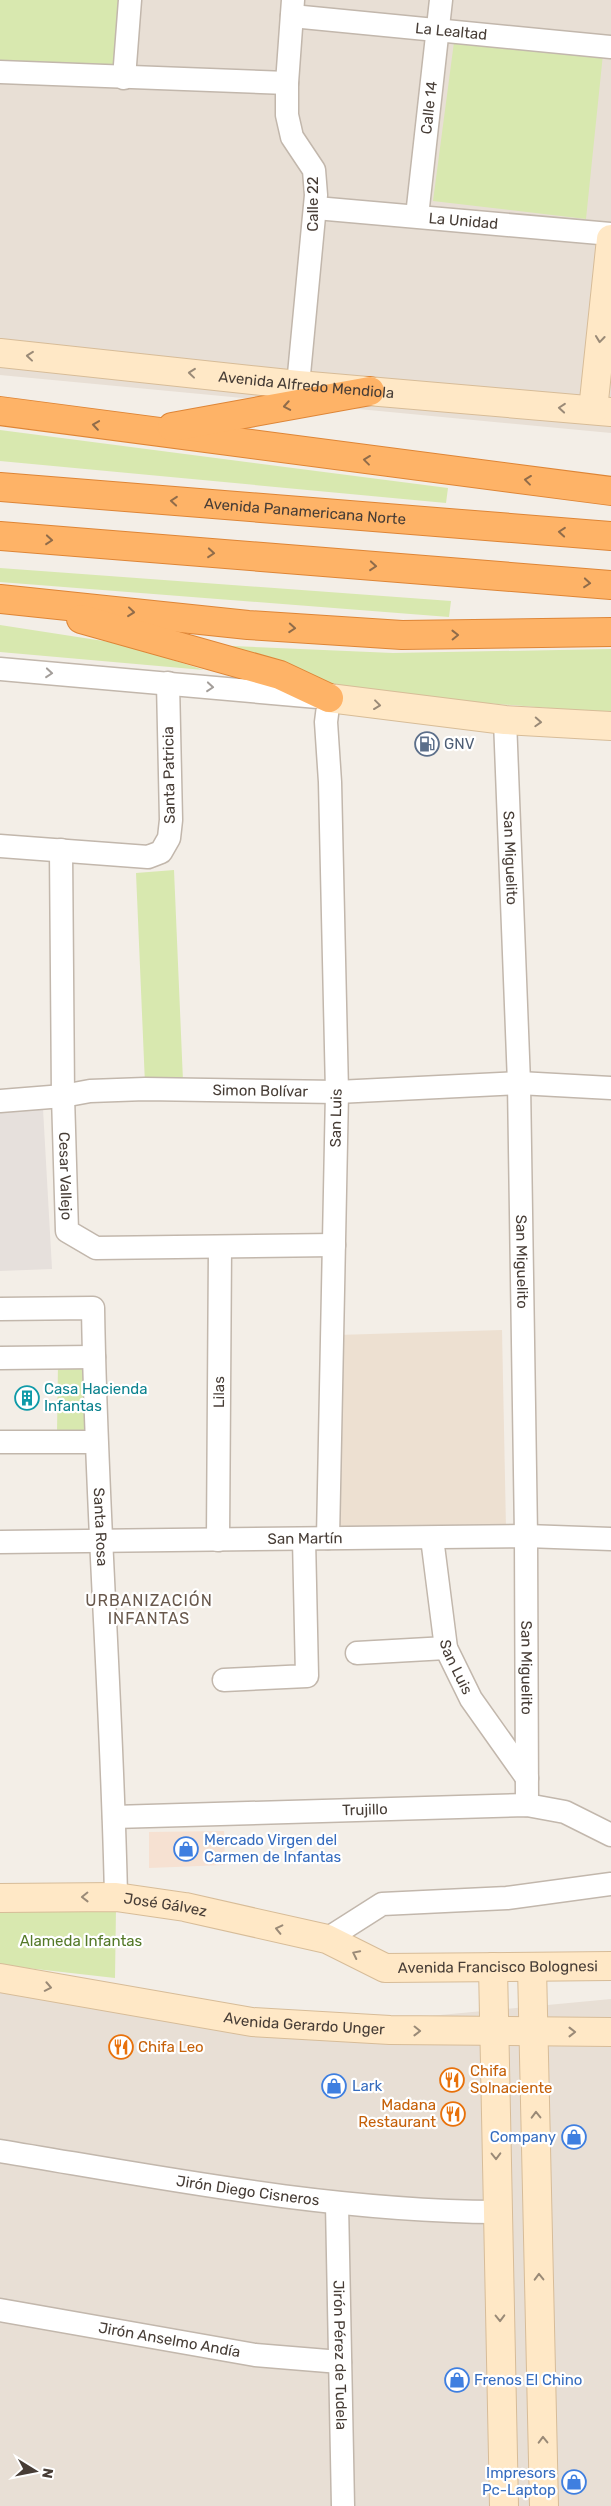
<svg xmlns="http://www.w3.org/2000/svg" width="611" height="2506" font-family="Rubik,sans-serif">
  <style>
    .residential { fill: #e8dfd5 }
    .commercial { fill: #f6e1d2 }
    .industrial { fill: #e6e0dc }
    .education { fill: #ede0d1 }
    .green { fill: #d8e8af }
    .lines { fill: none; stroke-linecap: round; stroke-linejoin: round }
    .street-casing { stroke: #c2b7ac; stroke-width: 25 }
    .secondary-casing { stroke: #d7bc98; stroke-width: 30 }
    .highway-casing { stroke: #de8536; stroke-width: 30 }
    .street { stroke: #fff; stroke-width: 22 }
    .secondary { stroke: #ffe8c6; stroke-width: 28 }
    .highway { stroke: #feb367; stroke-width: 28 }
    .oneway { stroke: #9a8a77 }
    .oneway2 { stroke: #906c4a }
    .oneway3 { stroke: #a39e9a }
    .labels { text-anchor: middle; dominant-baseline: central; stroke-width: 4.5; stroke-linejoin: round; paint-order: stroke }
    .street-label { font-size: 15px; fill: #473d36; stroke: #fff }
    .service-label { font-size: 15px; fill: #4e5e75; stroke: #fff; text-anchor: start }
    .culture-label { font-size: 15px; fill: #0d838f; stroke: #fff; text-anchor: start }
    .shop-label { font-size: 15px; fill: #366cbe; stroke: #fff; text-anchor: start }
    .park-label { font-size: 15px; fill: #547928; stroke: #fff }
    .food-label { font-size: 15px; fill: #c56008; stroke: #fff; text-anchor: start }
    .neighbourhood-label { font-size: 16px; letter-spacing: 1px; fill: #69594d; stroke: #fff }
  </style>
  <rect width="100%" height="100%" fill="#f3eee7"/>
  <path class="residential" d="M0,0H611V433L0,375Z
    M0,1981L252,2022L408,2018L611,1999V2506H0Z"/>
  <path class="commercial" d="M224,1831L225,1865L149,1868V1832Z"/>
  <path class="industrial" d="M43,1109L52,1269L0,1271V1111Z"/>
  <path class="education" d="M502,1330L506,1529L335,1528L337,1335Z"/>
  <path class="green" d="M0,0H125L119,71L0,66Z
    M454,42L603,54L586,219L433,201Z
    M0,430L448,488L446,503L0,461Z
    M0,568L451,601L449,617L0,582Z
    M0,625L123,644L204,670L0,652Z
    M187,644L393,653L611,649V713L374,694L331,685Z
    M174,870L183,1081L145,1084L136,873Z
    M58,1363H86V1431L57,1433Z
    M0,1907L116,1908L115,1978L0,1965Z"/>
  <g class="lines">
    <g class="street-casing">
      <g id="street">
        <path d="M293,0L287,83V115L292,137L314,170L316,195L298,385"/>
        <path id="s1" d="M292,16L611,47"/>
        <path d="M0,72L287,83"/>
        <path d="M124,78L130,0"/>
        <path id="s2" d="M316,208L611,234"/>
        <path id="s3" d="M417,216L441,0"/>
        <path d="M0,669L329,698L326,722L330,782L337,1092L328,1538"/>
        <path id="s4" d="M505,720L519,1083L526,1536L527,1805"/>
        <path d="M0,846L148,857L161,852L169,838L171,820L168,683"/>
        <path id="s5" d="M61,850L63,1096L67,1231L96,1248L334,1245"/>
        <path id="s6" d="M0,1101L63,1096L90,1091L145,1089L337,1092L519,1083L611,1088"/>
        <path id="s7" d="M0,1309L93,1308C96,1505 112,1700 116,1897"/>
        <path d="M0,1358L94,1357"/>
        <path d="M0,1442H95"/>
        <path id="s8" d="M432,1538L446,1648L471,1699L527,1778"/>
        <path id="s9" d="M218,1540L220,1247"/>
        <path id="s10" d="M0,1542L526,1536L611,1539"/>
        <path d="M357,1653L446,1648"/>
        <path d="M224,1680L307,1676L304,1539"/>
        <path id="s11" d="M114,1817L527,1805L565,1812L611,1835"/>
        <path d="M327,1939L382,1904L507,1898L611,1884"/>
        <path id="s12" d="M0,2151C164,2178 330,2211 497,2212"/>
        <path id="s13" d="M337,2204L343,2506"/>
        <path id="s14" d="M0,2310L255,2355L340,2362"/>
      </g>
    </g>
    <g class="secondary-casing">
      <g id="secondary">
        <path id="s15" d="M0,353L298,385L611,412"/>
        <path d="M593,410L611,239"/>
        <path d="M329,698L505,720L611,726"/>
        <path id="s16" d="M0,1898L116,1897L185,1907L327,1939L385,1968L611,1966"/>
        <path d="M493,1967L504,2506"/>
        <path d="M532,1967L544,2506"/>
        <path id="s17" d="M0,1978L252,2022L390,2030L611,2032"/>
      </g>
    </g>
    <g class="highway-casing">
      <g id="highway">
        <path d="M0,411L611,491"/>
        <path d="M172,427L370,391"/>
        <path id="s18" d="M0,487L611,536"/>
        <path d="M0,536L611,585"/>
        <path d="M0,599L248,625L402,635L611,632"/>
        <path d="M81,619L280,675L329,698"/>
      </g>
    </g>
    <use href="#street" class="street"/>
    <use href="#secondary" class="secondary"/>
    <use href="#highway" class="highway"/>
  </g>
  <defs><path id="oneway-chevron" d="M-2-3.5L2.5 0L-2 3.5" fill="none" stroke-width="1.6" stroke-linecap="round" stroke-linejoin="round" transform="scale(1.25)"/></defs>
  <g class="oneway">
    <use href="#oneway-chevron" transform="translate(600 339) rotate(96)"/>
    <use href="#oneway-chevron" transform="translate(30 356) rotate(-174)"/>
    <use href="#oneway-chevron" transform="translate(192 373) rotate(-174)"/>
    <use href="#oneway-chevron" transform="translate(562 408) rotate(-175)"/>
    <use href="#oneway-chevron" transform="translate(377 705) rotate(7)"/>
    <use href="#oneway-chevron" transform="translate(538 722) rotate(3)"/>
    <use href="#oneway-chevron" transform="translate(85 1897) rotate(179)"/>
    <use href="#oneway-chevron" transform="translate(279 1929) rotate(-167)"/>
    <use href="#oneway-chevron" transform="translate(356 1954) rotate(-154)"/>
    <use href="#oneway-chevron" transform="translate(48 1987) rotate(11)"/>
    <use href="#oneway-chevron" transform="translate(417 2031) rotate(1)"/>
    <use href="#oneway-chevron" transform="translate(572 2032)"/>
    <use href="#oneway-chevron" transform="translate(536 2115) rotate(-91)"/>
    <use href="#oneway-chevron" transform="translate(496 2156) rotate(89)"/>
    <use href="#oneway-chevron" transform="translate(539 2277) rotate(-91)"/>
    <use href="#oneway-chevron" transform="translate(500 2318) rotate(89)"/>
    <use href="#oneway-chevron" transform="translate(543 2440) rotate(-91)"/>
  </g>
  <g class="oneway2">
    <use href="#oneway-chevron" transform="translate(287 406) rotate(170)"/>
    <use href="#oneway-chevron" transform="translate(96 425) rotate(-172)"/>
    <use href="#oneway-chevron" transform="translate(367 460) rotate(-173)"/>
    <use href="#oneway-chevron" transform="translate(528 480) rotate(-173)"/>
    <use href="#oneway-chevron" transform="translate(174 501) rotate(-175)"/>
    <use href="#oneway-chevron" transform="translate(562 532) rotate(-175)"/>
    <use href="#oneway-chevron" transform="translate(49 540) rotate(5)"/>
    <use href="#oneway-chevron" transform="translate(211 553) rotate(5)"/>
    <use href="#oneway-chevron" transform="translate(373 566) rotate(5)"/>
    <use href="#oneway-chevron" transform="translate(587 583) rotate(5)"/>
    <use href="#oneway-chevron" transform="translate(131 612) rotate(6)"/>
    <use href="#oneway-chevron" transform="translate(292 628) rotate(4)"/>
    <use href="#oneway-chevron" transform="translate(455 635) rotate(-1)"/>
  </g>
  <g class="oneway3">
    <use href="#oneway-chevron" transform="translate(49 673) rotate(5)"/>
    <use href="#oneway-chevron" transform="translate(210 687) rotate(5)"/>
  </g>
  <defs>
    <g id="fuel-ring" transform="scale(1.25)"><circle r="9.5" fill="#fff" stroke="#5c6f8a" stroke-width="1.5"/><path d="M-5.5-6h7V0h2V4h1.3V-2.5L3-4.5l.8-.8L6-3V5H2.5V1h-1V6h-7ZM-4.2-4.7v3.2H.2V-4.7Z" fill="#5c6f8a"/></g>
    <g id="building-ring" transform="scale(1.25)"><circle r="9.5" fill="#fff" stroke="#0f9aa8" stroke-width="1.5"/><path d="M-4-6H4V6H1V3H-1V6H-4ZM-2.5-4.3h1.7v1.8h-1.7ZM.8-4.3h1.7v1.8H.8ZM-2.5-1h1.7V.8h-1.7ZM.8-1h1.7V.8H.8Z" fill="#0f9aa8"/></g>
    <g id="shop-ring" transform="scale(1.25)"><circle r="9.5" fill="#fff" stroke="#3f7fe0" stroke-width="1.5"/><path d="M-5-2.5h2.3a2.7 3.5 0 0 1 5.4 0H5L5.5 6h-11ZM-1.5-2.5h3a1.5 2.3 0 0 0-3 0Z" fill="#3f7fe0"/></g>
    <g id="restaurant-ring" transform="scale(1.25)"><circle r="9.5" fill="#fff" stroke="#e8710a" stroke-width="1.5"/><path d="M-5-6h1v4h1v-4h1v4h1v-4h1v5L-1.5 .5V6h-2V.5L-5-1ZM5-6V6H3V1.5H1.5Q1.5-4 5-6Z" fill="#e8710a"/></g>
  </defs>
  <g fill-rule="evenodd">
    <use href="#fuel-ring" x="427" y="744"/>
    <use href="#building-ring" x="27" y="1398"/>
    <use href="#shop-ring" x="186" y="1849"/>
    <use href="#restaurant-ring" x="121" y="2047"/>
    <use href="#restaurant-ring" x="452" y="2080"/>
    <use href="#shop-ring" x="334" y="2086"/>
    <use href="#restaurant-ring" x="453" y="2114"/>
    <use href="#shop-ring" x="574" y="2137"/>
    <use href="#shop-ring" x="457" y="2380"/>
    <use href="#shop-ring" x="574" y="2482"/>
  </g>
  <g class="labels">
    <g class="street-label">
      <text stroke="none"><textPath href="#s1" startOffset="160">La Lealtad</textPath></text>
      <text stroke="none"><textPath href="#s3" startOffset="109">Calle 14</textPath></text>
      <text transform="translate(313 204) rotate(-90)">Calle 22</text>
      <text stroke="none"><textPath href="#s2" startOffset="148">La Unidad</textPath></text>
      <text stroke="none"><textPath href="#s15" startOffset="308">Avenida Alfredo Mendiola</textPath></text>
      <text stroke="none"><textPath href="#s18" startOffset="306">Avenida Panamericana Norte</textPath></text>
      <text transform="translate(169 775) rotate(-91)">Santa Patricia</text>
      <text stroke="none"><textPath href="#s4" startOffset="138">San Miguelito</textPath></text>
      <text stroke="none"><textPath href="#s6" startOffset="261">Simon Bolívar</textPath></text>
      <text transform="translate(336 1118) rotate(-89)">San Luis</text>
      <text stroke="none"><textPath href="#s5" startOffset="326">Cesar Vallejo</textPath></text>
      <text stroke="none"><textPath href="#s4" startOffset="542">San Miguelito</textPath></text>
      <text stroke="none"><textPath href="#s9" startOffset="148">Lilas</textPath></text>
      <text stroke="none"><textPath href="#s7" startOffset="312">Santa Rosa</textPath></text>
      <text stroke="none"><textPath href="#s10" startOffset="305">San Martín</textPath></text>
      <text stroke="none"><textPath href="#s8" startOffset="132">San Luis</textPath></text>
      <text stroke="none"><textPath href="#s4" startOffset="948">San Miguelito</textPath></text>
      <text stroke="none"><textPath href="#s11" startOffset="251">Trujillo</textPath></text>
      <text stroke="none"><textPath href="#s16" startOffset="166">José Gálvez</textPath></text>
      <text stroke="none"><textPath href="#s16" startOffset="509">Avenida Francisco Bolognesi</textPath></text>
      <text stroke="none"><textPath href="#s17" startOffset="308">Avenida Gerardo Unger</textPath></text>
      <text stroke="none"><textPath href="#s12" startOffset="251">Jirón Diego Cisneros</textPath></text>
      <text stroke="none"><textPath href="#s14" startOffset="172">Jirón Anselmo Andía</textPath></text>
      <text stroke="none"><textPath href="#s13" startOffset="151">Jirón Pérez de Tudela</textPath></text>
    </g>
    <g class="service-label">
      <text x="444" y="744">GNV</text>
    </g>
    <g class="culture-label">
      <text x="44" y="1389">Casa Hacienda<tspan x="44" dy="17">Infantas</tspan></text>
    </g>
    <g class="shop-label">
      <text x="204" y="1840">Mercado Virgen del<tspan x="204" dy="17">Carmen de Infantas</tspan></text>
      <text x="352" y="2086">Lark</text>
      <text x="556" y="2137" text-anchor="end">Company</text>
      <text x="474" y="2380">Frenos El Chino</text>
      <text x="556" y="2473" text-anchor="end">Impresors<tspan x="556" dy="17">Pc-Laptop</tspan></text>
    </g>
    <g class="park-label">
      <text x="81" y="1941">Alameda Infantas</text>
    </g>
    <g class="food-label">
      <text x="138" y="2047">Chifa Leo</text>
      <text x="470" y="2071">Chifa<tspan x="470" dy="17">Solnaciente</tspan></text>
      <text x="436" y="2105" text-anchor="end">Madana<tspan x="436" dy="17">Restaurant</tspan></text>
    </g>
    <g class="neighbourhood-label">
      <text x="149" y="1600">URBANIZACIÓN<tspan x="149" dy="18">INFANTAS</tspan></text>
    </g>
  </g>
  <g transform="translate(35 2471) rotate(100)" stroke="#ffffff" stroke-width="4" paint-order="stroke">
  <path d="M0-4L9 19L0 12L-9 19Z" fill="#473d36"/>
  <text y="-8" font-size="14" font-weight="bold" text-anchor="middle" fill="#473d36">N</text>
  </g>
</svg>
